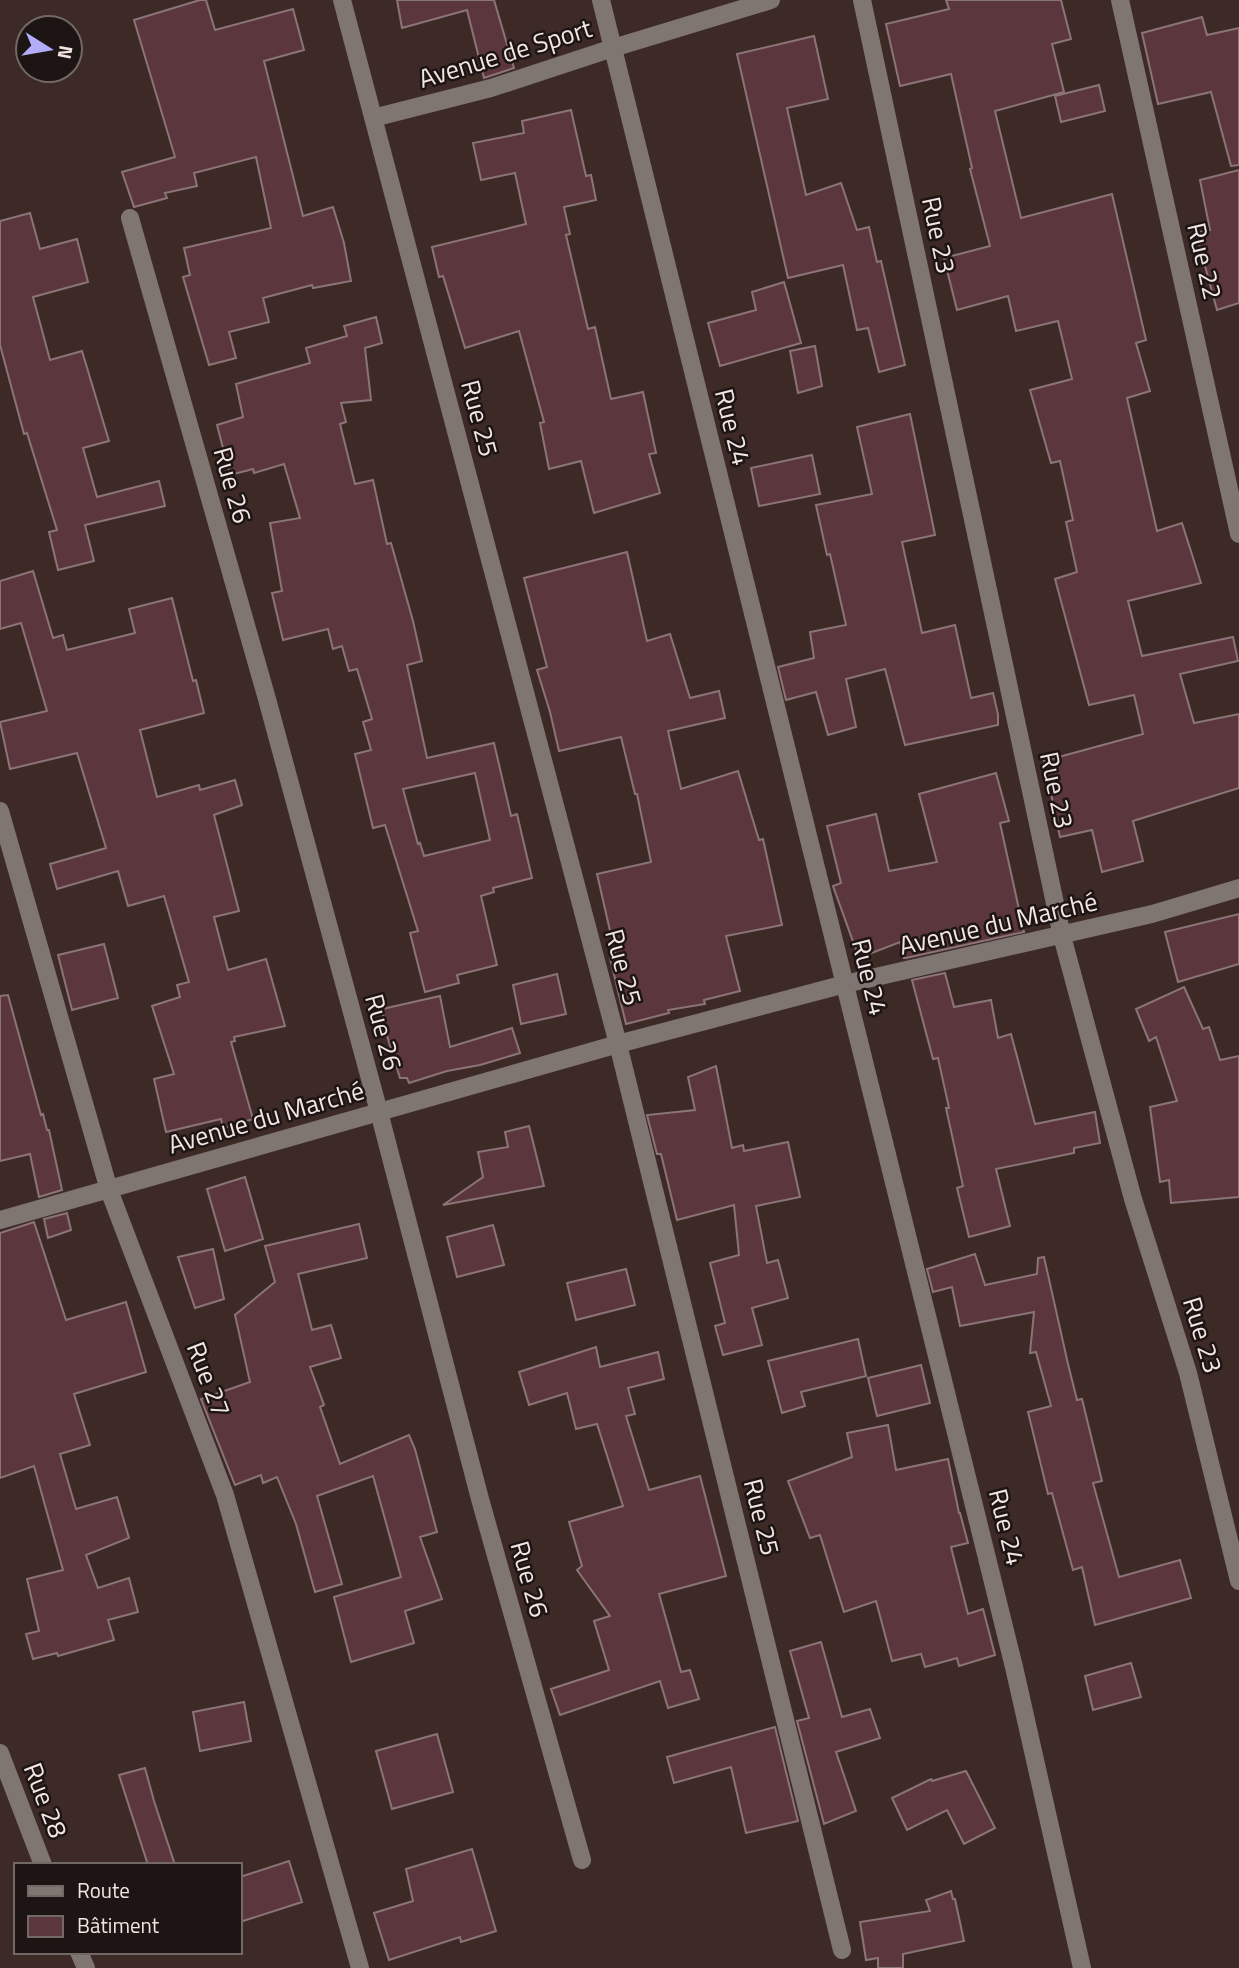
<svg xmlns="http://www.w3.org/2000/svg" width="1239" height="1968" font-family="'Titillium Web',sans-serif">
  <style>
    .building { fill: #5b373d; stroke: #8b7477; stroke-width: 2; fill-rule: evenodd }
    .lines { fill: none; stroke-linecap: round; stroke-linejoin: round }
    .minor { stroke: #7f7671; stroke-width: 18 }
    .labels { text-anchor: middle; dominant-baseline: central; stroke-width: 5; stroke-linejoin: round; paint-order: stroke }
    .street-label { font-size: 26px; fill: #f2e5e3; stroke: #1d1513 }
  </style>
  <rect width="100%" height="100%" fill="#3d2a27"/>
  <path class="building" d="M200,0H206L215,30L293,9L304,50L264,61L303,216L333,207L344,243L351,281L313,288L312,285L263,298L269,322L229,332L236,358L209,365L183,277L190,275L184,248L271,228L256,157L194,173L197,186L165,193L167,198L134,207L122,172L175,157L134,20Z
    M397,0H494L514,68L484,78L467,10L402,28Z
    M946,0H1061L1071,39L1052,44L1064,92L995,111L1021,218L1112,194L1146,340L1136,343L1150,391L1127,398L1157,531L1182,523L1201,583L1128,601L1142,656L1233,637L1238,661L1180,674L1194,723L1239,714V788L1133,821L1143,861L1102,872L1092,830L1060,837L1044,761L1143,734L1134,695L1089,705L1055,579L1077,572L1066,522L1073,520L1060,461L1051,463L1030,390L1072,379L1058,321L1016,331L1008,296L957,310L944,258L990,246L970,169L972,168L951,74L900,86L886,24L949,9Z
    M1202,17L1207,35L1239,28V165L1231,166L1211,92L1158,104L1142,33Z
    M814,36L828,99L787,108L806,195L841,183L857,230L869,227L877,262L881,261L905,365L879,372L868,328L857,330L843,265L788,278L737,54Z
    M1099,85L1105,111L1061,122L1055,96Z
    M571,110L586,176L591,175L596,200L564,207L570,234L566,235L588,329L595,327L611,399L643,392L656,453L649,454L660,493L594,513L581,461L549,469L540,423L544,422L519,331L465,348L443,276L439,277L432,247L526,224L515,173L481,180L473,143L524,133L522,121Z
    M1239,170V303L1217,310L1196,233L1210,230L1200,180Z
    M30,213L40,249L77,239L88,282L33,297L50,360L82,351L109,441L83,448L97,497L159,481L165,506L85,525L94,561L58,570L49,532L57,530L27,433L24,434L0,345V221Z
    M784,282L801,343L720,366L708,323L756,310L752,292Z
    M376,317L382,343L365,348L371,400L341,403L346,422L340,424L355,484L373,480L387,544L391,543L413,621L422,661L407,665L427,758L494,743L511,816L517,814L532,878L493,888L494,892L481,896L497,965L457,975L459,983L425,992L410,933L418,931L385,825L373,828L355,754L371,750L363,722L372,719L357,669L349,671L342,646L333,649L328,629L283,640L272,593L282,591L270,523L300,518L284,464L254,473L253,469L230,475L217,425L243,417L236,384L310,363L306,348L347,336L344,326ZM475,773L490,840L424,856L420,843L418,844L403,789Z
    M815,346L822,386L798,393L790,351Z
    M910,414L935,535L902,542L922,633L955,625L971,698L993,693L998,714V725L905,745L885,669L846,679L856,727L828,735L816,692L786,700L778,667L814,658L810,632L846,625L830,554L827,555L816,505L872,494L857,427Z
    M812,455L820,494L759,506L751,468Z
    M627,552L647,641L670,634L690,698L719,691L725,718L668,731L681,789L738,771L759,840L763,839L782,925L726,936L740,991L704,1000L705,1004L668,1010L669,1013L626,1024L610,958L616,957L597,874L651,862L637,794H635L621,737L559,751L550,712L537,670L547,667L524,578Z
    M33,571L53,638L63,635L67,650L135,633L129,609L172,598L193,681L196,680L204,713L140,730L157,797L199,785L200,790L235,780L242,805L214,815L239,911L214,917L228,970L266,959L285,1026L234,1037L235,1041L231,1042L253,1119L223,1128L221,1119L166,1132L154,1079L174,1074L152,1006L180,997L177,985L189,982L164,896L128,906L118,871L57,889L50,864L106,848L77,753L10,769L0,722L47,711L21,623L0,629V581Z
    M996,773L1009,821L1000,823L1024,932L906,958H904L900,942L859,958L833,886L841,883L827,826L876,814L889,871L937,862L919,794Z
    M1239,914V964L1178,982L1165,932Z
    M104,944L118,998L72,1010L58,955Z
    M945,973L954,1007L991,1000L998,1038L1011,1034L1035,1124L1095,1112L1100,1143L1074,1148V1153L996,1169L1010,1226L969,1237L957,1188L963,1186L946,1108H949L938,1058L933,1059L912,980Z
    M557,974L566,1014L521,1024L513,985Z
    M1184,987L1203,1029L1209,1027L1220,1060L1239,1056V1197L1171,1203L1169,1180L1160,1182L1150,1107L1177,1101L1156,1037L1149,1041L1136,1009Z
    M8,995L41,1115L43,1114L47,1130H49L62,1190L39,1197L30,1154L0,1161V996Z
    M440,996L450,1047L512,1028L520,1053L480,1065L447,1071L409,1083L407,1078H400L387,1036L382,1009Z
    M716,1066L732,1148L743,1145L744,1151L788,1142L800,1197L756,1206L767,1263L778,1260L788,1298L752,1308L762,1345L723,1355L715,1326L725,1323L710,1263L739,1255L734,1205L677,1220L661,1154H657L647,1115L695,1110L688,1077Z
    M529,1126L544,1186L443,1205L483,1177L478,1152L508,1147L505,1132Z
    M245,1177L263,1239L225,1251L207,1189Z
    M67,1213L71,1230L48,1238L44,1219Z
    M34,1222L66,1320L126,1302L146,1372L74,1394L90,1445L60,1454L76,1509L117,1497L129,1538L86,1555L98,1588L129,1578L138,1612L108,1620L114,1640L58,1656L57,1653L33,1659L26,1634L39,1631L27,1579L63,1570L34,1466L0,1478V1233Z
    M359,1224L367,1258L298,1274L312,1330L331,1325L341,1358L310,1367L324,1405L320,1407L340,1464L409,1435L415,1449L437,1532L420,1537L442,1599L405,1611L414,1643L351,1662L334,1597L401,1577L373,1476L317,1496L342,1584L315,1592L296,1524L277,1477L263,1483L261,1475L235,1485L201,1399L250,1382L235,1315L275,1282L265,1246Z
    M493,1225L504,1265L457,1277L447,1237Z
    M213,1249L224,1299L195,1308L178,1257Z
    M975,1254L985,1285L1037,1274L1038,1258L1044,1257L1068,1364L1077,1400L1082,1399L1102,1481L1093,1483L1119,1577L1180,1560L1191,1598L1095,1625L1082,1567L1073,1570L1052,1493L1048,1494L1028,1412L1051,1406L1036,1352L1030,1353L1034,1312L960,1326L952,1287L933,1292L927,1269Z
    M626,1269L635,1305L576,1320L567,1283Z
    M858,1339L866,1376L801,1392L805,1406L782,1413L768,1361Z
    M596,1347L600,1367L658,1352L664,1379L628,1388L635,1414L626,1416L649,1490L700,1476L726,1576L659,1594L681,1672L690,1670L699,1699L668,1708L660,1681L560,1715L551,1689L609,1670L594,1621L610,1616L577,1570L582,1566L569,1522L623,1506L597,1424L576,1429L567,1393L529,1405L519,1372Z
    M921,1365L930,1403L877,1416L868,1378Z
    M888,1425L896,1470L948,1459L959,1513H960L968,1543L951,1547L968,1614L983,1609L995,1655L959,1666L957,1658L925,1667L921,1654L892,1661L876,1601L844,1612L820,1535L810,1538L788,1481L852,1457L847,1433Z
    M821,1642L842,1717L870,1709L880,1738L836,1752L856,1811L824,1824L797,1721L809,1718L790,1651Z
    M1131,1663L1141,1697L1093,1710L1085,1676Z
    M244,1702L251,1741L200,1751L193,1712Z
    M775,1727L798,1821L746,1833L731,1767L674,1783L667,1757Z
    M437,1734L453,1792L392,1809L376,1751Z
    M145,1768L154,1801L175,1865H148L119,1775Z
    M966,1771L995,1828L964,1844L947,1810L907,1830L892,1798L931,1779L932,1781Z
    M472,1849L496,1931L461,1942L460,1937L389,1960L374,1913L413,1901L406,1869Z
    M289,1861L302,1902L240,1922V1877Z
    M951,1891L953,1899H955L964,1941L903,1954V1968H878V1958L866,1960L860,1922L930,1911L926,1900Z"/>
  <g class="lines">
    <path class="minor" d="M342,0L618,1044L842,1950
      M601,0L1014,1667L1082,1968
      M862,0L1062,936L1133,1199L1188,1373L1239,1581
      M1120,0L1239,534
      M373,118L491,88L613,48L771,0
      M130,218L267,699L379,1112L480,1499L582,1860
      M0,811L109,1190L225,1495L360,1968
      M0,1220L618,1044L845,984L1152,914L1239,888
      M0,1753L43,1865
      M79,1952L86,1968"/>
  </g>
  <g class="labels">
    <g class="street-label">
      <text transform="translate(505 53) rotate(-17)">Avenue de Sport</text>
      <text transform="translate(939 235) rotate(78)">Rue 23</text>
      <text transform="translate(1205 261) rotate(77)">Rue 22</text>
      <text transform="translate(480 418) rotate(75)">Rue 25</text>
      <text transform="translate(733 427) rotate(76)">Rue 24</text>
      <text transform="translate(233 485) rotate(74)">Rue 26</text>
      <text transform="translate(1057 790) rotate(78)">Rue 23</text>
      <text transform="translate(998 923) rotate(-13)">Avenue du Marché</text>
      <text transform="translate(624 967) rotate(75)">Rue 25</text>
      <text transform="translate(870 977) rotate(76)">Rue 24</text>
      <text transform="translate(384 1032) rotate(75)">Rue 26</text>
      <text transform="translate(266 1117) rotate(-16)">Avenue du Marché</text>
      <text transform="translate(1203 1335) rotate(73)">Rue 23</text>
      <text transform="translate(209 1379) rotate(69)">Rue 27</text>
      <text transform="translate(762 1517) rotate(76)">Rue 25</text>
      <text transform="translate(1007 1527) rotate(76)">Rue 24</text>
      <text transform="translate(530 1579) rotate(74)">Rue 26</text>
      <text transform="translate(46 1800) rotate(69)">Rue 28</text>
    </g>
  </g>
  <rect x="14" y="1863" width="228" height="91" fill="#1d1513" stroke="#726866" stroke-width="2"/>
  <rect x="28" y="1886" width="35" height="10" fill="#7f7671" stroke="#726866" stroke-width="2"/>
  <text x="77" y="1898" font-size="21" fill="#f2e5e3">Route</text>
  <rect x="28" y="1916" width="35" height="21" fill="#5b373d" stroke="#726866" stroke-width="2"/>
  <text x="77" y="1933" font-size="21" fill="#f2e5e3">Bâtiment</text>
  <g transform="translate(49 49) rotate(101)"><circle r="33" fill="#1d1513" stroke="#726866" stroke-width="2"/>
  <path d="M0-5L12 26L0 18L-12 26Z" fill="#b3adf9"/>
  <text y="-10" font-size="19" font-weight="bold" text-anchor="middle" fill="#f2e5e3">N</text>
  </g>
</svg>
